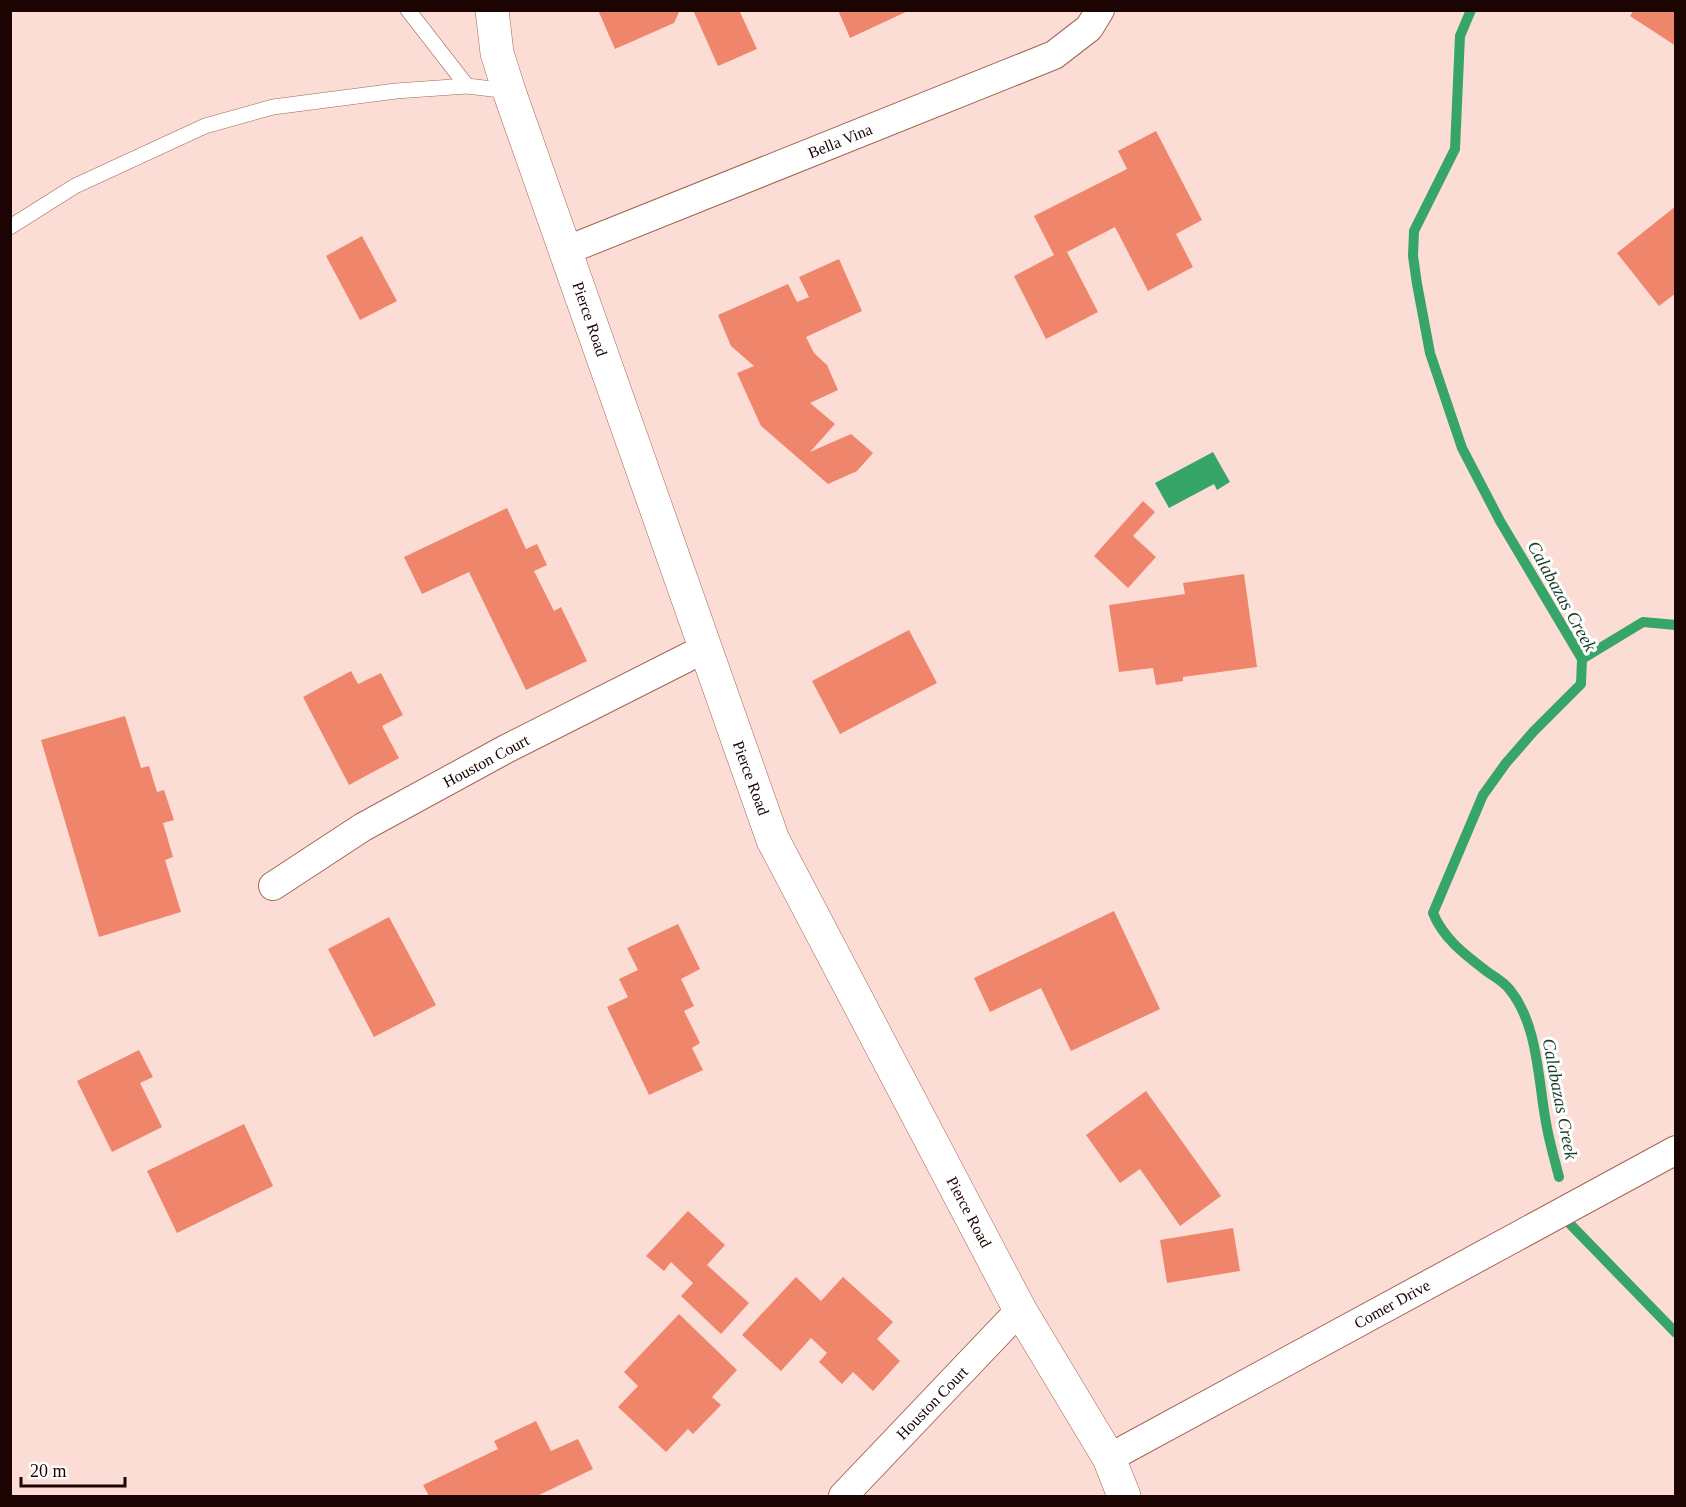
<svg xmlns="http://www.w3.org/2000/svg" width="1686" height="1507" font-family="Georgia,serif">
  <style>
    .water { fill: #37a567 }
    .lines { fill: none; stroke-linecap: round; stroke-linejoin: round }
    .stream { stroke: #37a567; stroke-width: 10 }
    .building { fill: #ef856b }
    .service-casing { stroke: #a46454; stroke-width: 16 }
    .minor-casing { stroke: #a46454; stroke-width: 30 }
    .tertiary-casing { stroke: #a46454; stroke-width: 34 }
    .service { stroke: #fff; stroke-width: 15 }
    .minor { stroke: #fff; stroke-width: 28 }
    .tertiary { stroke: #fff; stroke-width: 33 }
    .labels { text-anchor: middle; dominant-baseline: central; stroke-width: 6; stroke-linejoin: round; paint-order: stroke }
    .street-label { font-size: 16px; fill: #1b0402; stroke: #fff }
    .water-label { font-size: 18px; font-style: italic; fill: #133f25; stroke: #fff }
  </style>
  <rect width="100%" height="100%" fill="#fcddd6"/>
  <path class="water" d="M1213,452L1230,482L1217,490L1214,484L1169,508L1155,483Z"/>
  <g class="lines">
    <path class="stream" d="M1471,10L1460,36L1455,149L1414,231L1413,256L1417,284L1430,353L1462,448L1500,521L1582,659L1581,684L1533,732L1506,763L1483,795L1433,913C1444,940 1467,956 1489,973C1497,978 1505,983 1510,990C1539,1026 1538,1084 1547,1128C1550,1144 1555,1161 1559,1177
      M1582,659L1643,622L1676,625
      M1571,1225L1676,1333"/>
  </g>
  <path class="building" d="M598,10H680L674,23L615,49Z
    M693,10H739L757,49L718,66Z
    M838,10H910L850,38Z
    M1634,10H1676V46L1630,16Z
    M1156,131L1202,220L1176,234L1193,267L1148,291L1115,227L1067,252L1098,312L1046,339L1014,276L1054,255L1034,216L1127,169L1118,151Z
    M1676,206V293L1659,306L1617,253Z
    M362,236L397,301L360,320L326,256Z
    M839,259L862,311L806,337L814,353L827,365L838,390L810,403L835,424L810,452L851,434L873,453L857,471L828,484L761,426L737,373L754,366L731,346L718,315L788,284L797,302L809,297L799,277Z
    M1143,501L1155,512L1133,536L1156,557L1128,588L1094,556Z
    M507,508L526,549L537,544L547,565L534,571L554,611L561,607L587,661L526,690L469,572L422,594L404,557Z
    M1244,574L1257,667L1183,677V681L1156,685L1153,668L1119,672L1109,605L1185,594L1183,583Z
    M909,630L937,683L840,734L812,681Z
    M351,671L358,684L381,673L403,715L382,726L399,758L349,785L303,697Z
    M125,716L141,768L149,766L157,792L164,790L174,820L163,823L173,857L165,860L181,912L99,937L41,740Z
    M1114,911L1160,1009L1071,1051L1041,988L990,1012L974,978Z
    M389,917L436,1005L374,1037L328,949Z
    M678,924L700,969L681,979L694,1006L684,1011L700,1043L692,1048L703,1070L649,1095L607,1007L628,997L619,979L638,970L627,948Z
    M139,1050L153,1077L140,1083L162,1127L112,1152L77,1081Z
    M1146,1091L1221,1196L1180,1226L1140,1169L1120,1183L1086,1135Z
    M244,1124L273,1186L177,1233L147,1171Z
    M688,1211L725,1245L707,1265L749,1303L721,1334L681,1296L693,1283L671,1262L664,1271L646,1256Z
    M1233,1228L1240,1271L1167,1283L1160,1240Z
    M796,1277L821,1301L843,1277L893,1322L877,1339L900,1361L873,1391L853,1372L842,1384L819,1362L827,1353L811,1338L781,1371L742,1335Z
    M679,1314L737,1370L712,1397L721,1405L693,1434L688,1429L666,1452L618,1407L638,1386L624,1372Z
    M536,1421L551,1451L578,1439L593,1469L537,1496H429L423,1485L498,1449L494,1441Z"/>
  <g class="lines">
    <g class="service-casing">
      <path id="service" d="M408,10L467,86L509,91
        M10,227L75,186L205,126L273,107L396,91L467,86"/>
    </g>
    <g class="minor-casing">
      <path id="minor" d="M565,251L1054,55L1089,28L1100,10
        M273,886L363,827L506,749L706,648
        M1109,1458L1676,1150
        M843,1496L1020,1310"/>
    </g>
    <g class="tertiary-casing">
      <path id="tertiary" d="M492,10L497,53L509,91L773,840L1020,1310L1109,1458L1124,1496"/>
    </g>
    <use href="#service" class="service"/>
    <use href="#minor" class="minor"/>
    <use href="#tertiary" class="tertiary"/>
  </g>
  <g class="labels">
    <g class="street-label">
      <text transform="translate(840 141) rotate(-22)">Bella Vina</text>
      <text transform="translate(590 319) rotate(71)">Pierce Road</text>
      <text transform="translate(486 761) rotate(-28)">Houston Court</text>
      <text transform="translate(751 778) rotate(70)">Pierce Road</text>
      <text transform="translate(969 1212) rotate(62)">Pierce Road</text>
      <text transform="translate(1392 1304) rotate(-29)">Comer Drive</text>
      <text transform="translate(932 1403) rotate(-46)">Houston Court</text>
    </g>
    <g class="water-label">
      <text transform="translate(1562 596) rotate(61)">Calabazas Creek</text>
      <text transform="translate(1560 1099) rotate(79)">Calabazas Creek</text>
    </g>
  </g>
  <rect width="1686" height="1507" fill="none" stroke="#1b0402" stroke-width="24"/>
  <path d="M21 1477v9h104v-9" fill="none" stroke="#1b0402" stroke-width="3"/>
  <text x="30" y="1477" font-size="18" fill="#1b0402" stroke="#ffffff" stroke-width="4.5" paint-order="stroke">20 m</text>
</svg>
